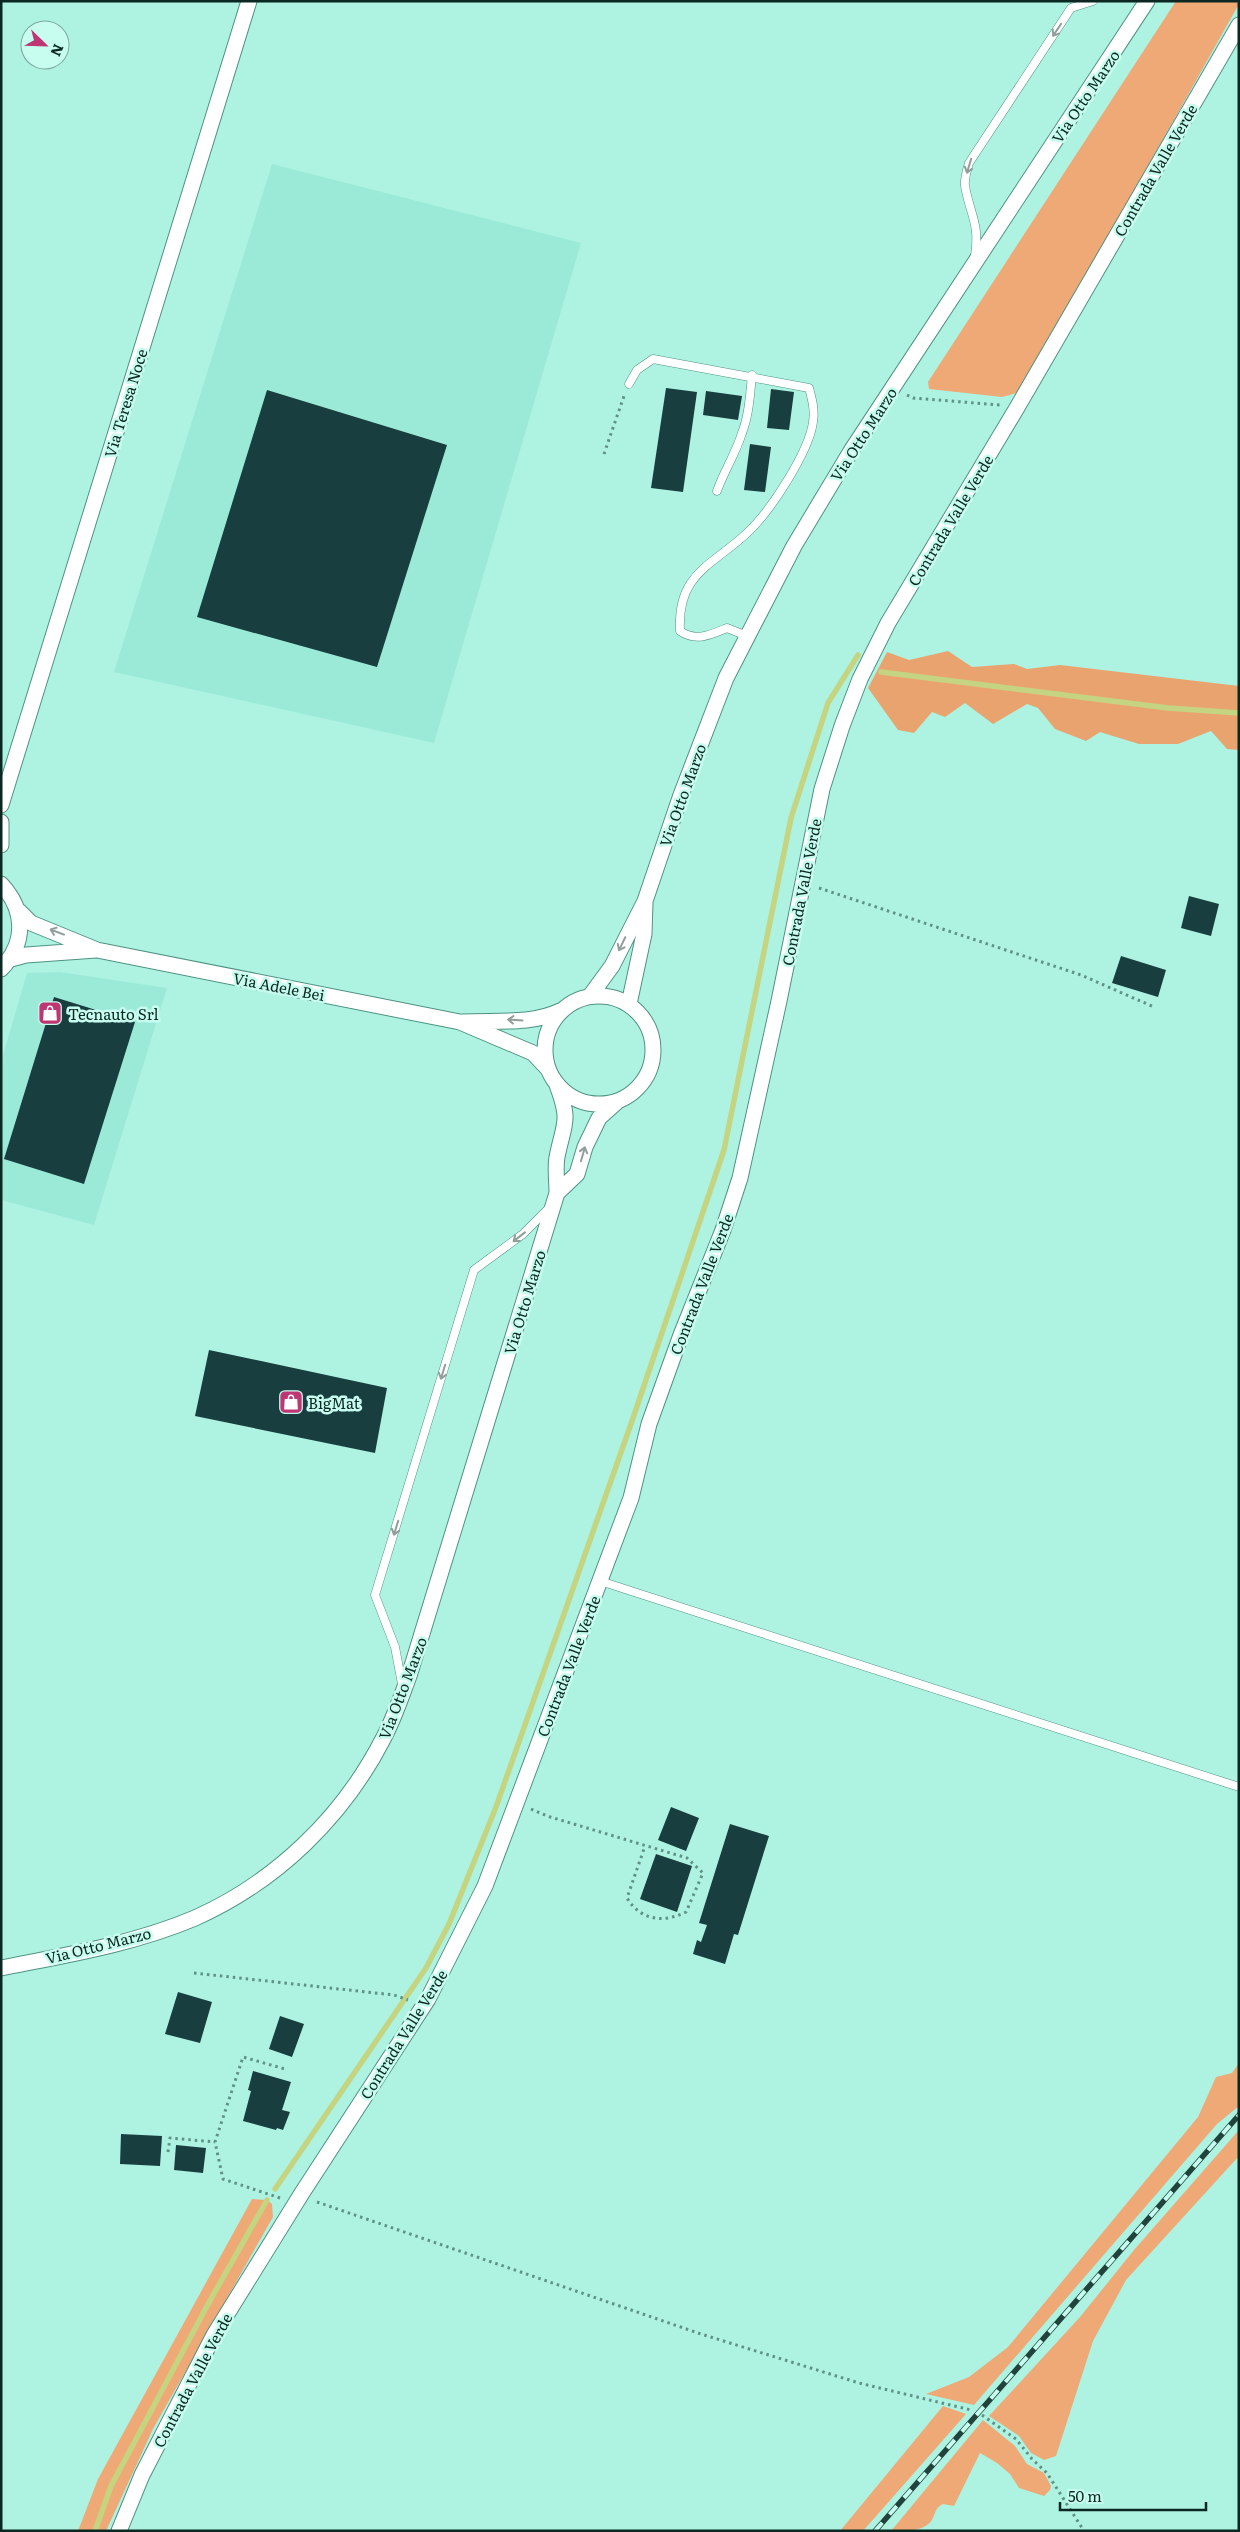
<svg xmlns="http://www.w3.org/2000/svg" width="1240" height="2532" font-family="Literata,serif">
  <style>
    .built { fill: #9bead7 }
    .green { fill: #eea976 }
    .forest { fill: #e9a36f }
    .lines { fill: none; stroke-linecap: round; stroke-linejoin: round }
    .stream { stroke: #c5d481; stroke-width: 5.5 }
    .building { fill: #183e3f }
    .lane-casing { stroke: #4f9283; stroke-width: 9 }
    .street-casing { stroke: #4f9283; stroke-width: 17 }
    .path { stroke: #5f9185; stroke-width: 3; stroke-dasharray: 2.5 4; stroke-linecap: butt }
    .lane { stroke: #fff; stroke-width: 8 }
    .street { stroke: #fff; stroke-width: 15 }
    .rail-casing { stroke: #21433c; stroke-width: 5.5 }
    .rail { stroke: #c7fdef; stroke-width: 4; stroke-dasharray: 11; stroke-linecap: butt }
    .oneway { stroke: #919e9b }
    .labels { text-anchor: middle; dominant-baseline: central; stroke-width: 5; stroke-linejoin: round; paint-order: stroke }
    .street-label { font-size: 15px; fill: #0a2721; stroke: #c7fdef }
    .poi-label { font-size: 15px; fill: #0a2721; stroke: #c7fdef; text-anchor: start }
  </style>
  <rect width="100%" height="100%" fill="#aef3e2"/>
  <path class="built" d="M272,164L581,243L434,743L114,672Z
    M60,972L167,988L94,1225L1,1200V1062L27,973Z"/>
  <path class="green" d="M1176,1H1239V4L1021,392L1002,397L929,389L928,382Z
    M1239,2063V2106L1217,2124L974,2405L926,2394L969,2377L1008,2347L1198,2117L1216,2077L1232,2073Z
    M1239,2130V2156L1126,2280L1093,2341L1056,2456L1044,2460L1031,2453L1019,2436L989,2416L1080,2317L1134,2250Z
    M252,2199L267,2200L272,2204L273,2217L153,2429L106,2531H78L98,2479Z
    M943,2406L966,2414L863,2531H840Z
    M983,2420L1015,2446L1027,2464L1044,2473L1051,2486L1050,2490L1044,2496L1019,2488L1010,2474L997,2463L980,2453L954,2506L943,2504C935,2508 936,2512 932,2520C924,2532 905,2531 891,2531Z"/>
  <path class="forest" d="M948,651L972,667L1014,664L1027,669L1060,665L1239,686V750L1227,749L1211,731L1178,744H1139L1100,732L1086,741L1055,729L1038,708L1027,704L993,724L965,703L945,717L932,712L914,733L898,730L868,688L887,652L909,660Z"/>
  <g class="lines">
    <path class="stream" d="M881,672L1168,708L1239,713
      M275,2189L426,1968L449,1924L496,1807L632,1421L724,1150L791,818L828,703L858,655
      M95,2531L111,2486L207,2306L267,2200"/>
  </g>
  <path class="building" d="M666,388L697,392L683,492L651,488Z
    M771,389L794,392L789,430L767,428Z
    M267,390L447,445L377,667L197,617Z
    M706,391L742,396L738,420L703,415Z
    M750,444L771,447L765,492L744,490Z
    M1189,896L1219,904L1211,936L1181,928Z
    M1121,956L1166,970L1158,997L1112,983Z
    M54,997L135,1022L84,1184L4,1159Z
    M209,1350L387,1388L375,1453L195,1416Z
    M671,1807L699,1818L686,1851L658,1840Z
    M730,1824L769,1836L738,1935L734,1934L725,1964L693,1954L697,1940L701,1942L707,1925L699,1923Z
    M656,1854L692,1866L677,1912L640,1899Z
    M178,1992L212,2002L200,2043L165,2034Z
    M280,2016L304,2024L292,2057L269,2049Z
    M253,2071L291,2082L282,2110L290,2112L283,2130L277,2128L276,2130L243,2121L251,2091L248,2090Z
    M121,2134L162,2136L160,2166L120,2164Z
    M176,2145L206,2148L203,2173L174,2170Z"/>
  <g class="lines">
    <g class="lane-casing">
      <path id="lane" d="M975,256C980,223 970,215 965,186C964,179 967,170 969,163L1071,8L1093,1
        M629,384L637,370L653,359L809,388C812,399 815,410 813,422C809,452 770,512 747,533C712,566 677,573 680,631C696,642 710,635 727,628L747,636
        M717,491C724,471 736,453 742,433C749,415 750,395 752,375
        M600,1581L1239,1787
        M402,1684L395,1647L375,1595L474,1270L523,1234L549,1208"/>
    </g>
    <g class="street-casing">
      <path id="street" d="M1,805L249,1
        M1,822V845
        M1,884C26,911 26,943 1,969
        M19,911L31,923L97,950L460,1022L533,1053L548,1069
        M11,959L26,955L96,950
        M590,996L612,966L645,901L681,795L726,678L794,546L851,451L1147,1
        M545 1050a54 54 0 1 1 108 0a54 54 0 1 1-108 0Z
        M629,1004L644,934L645,903
        M463,1022C495,1020 531,1025 560,1011
        M557,1193L577,1174L585,1147L599,1118L618,1101
        M1,1968C66,1955 134,1944 195,1918C276,1882 343,1817 383,1739C394,1719 401,1697 409,1676L557,1193C557,1182 555,1168 557,1157C564,1122 571,1122 557,1085
        M119,2531L142,2475L214,2335L302,2193L428,1999L485,1886L631,1498L649,1424L681,1335L723,1230L740,1178L779,1001L822,789L842,726L860,679L888,623L1018,406L1239,25"/>
    </g>
    <path class="path" d="M907,395L913,398L1000,405
      M604,454L624,396
      M819,888L1081,975L1154,1007
      M531,1809L547,1816L687,1858L703,1873L686,1912C664,1923 641,1921 627,1898L645,1846
      M194,1973L394,1995L408,2000
      M168,2152L170,2138L215,2142
      M280,2198L223,2179L215,2142L243,2057L285,2069
      M317,2202L701,2334L859,2383L971,2410
      M982,2415L1016,2439L1032,2459L1047,2473L1084,2531"/>
    <use href="#lane" class="lane"/>
    <use href="#street" class="street"/>
    <g class="rail-casing">
      <path id="rail" d="M875,2531L1239,2115"/>
    </g>
    <use href="#rail" class="rail"/>
  </g>
  <defs><path id="oneway-shaft" d="M-6 0H5M1.5-3L5.5 0L1.5 3" fill="none" stroke-width="1.6" stroke-linecap="round" stroke-linejoin="round" transform="scale(1.25)"/></defs>
  <g class="oneway">
    <use href="#oneway-shaft" transform="translate(1057 30) rotate(124)"/>
    <use href="#oneway-shaft" transform="translate(969 166) rotate(107)"/>
    <use href="#oneway-shaft" transform="translate(57 932) rotate(-159)"/>
    <use href="#oneway-shaft" transform="translate(622 944) rotate(116)"/>
    <use href="#oneway-shaft" transform="translate(515 1020) rotate(-176)"/>
    <use href="#oneway-shaft" transform="translate(583 1154) rotate(-74)"/>
    <use href="#oneway-shaft" transform="translate(519 1237) rotate(142)"/>
    <use href="#oneway-shaft" transform="translate(443 1372) rotate(107)"/>
    <use href="#oneway-shaft" transform="translate(396 1528) rotate(107)"/>
  </g>
  <defs>
    <g id="shop-square" transform="scale(1.25)"><rect x="-9" y="-9" width="18" height="18" rx="4" fill="#be3673" stroke="#c7fdef"/><path d="M-5-2.5h2.3a2.7 3.5 0 0 1 5.4 0H5L5.5 6h-11ZM-1.5-2.5h3a1.5 2.3 0 0 0-3 0Z" fill="#fff"/></g>
  </defs>
  <g fill-rule="evenodd">
    <use href="#shop-square" x="50" y="1013"/>
    <use href="#shop-square" x="291" y="1402"/>
  </g>
  <g class="labels">
    <g class="street-label">
      <text transform="translate(1085 96) rotate(-56)">Via Otto Marzo</text>
      <text transform="translate(1155 170) rotate(-60)">Contrada Valle Verde</text>
      <text transform="translate(125 403) rotate(-73)">Via Teresa Noce</text>
      <text transform="translate(863 434) rotate(-57)">Via Otto Marzo</text>
      <text transform="translate(950 520) rotate(-59)">Contrada Valle Verde</text>
      <text transform="translate(682 795) rotate(-70)">Via Otto Marzo</text>
      <text transform="translate(801 892) rotate(-79)">Contrada Valle Verde</text>
      <text transform="translate(279 986) rotate(11)">Via Adele Bei</text>
      <text transform="translate(701 1284) rotate(-69)">Contrada Valle Verde</text>
      <text transform="translate(524 1302) rotate(-73)">Via Otto Marzo</text>
      <text transform="translate(568 1666) rotate(-69)">Contrada Valle Verde</text>
      <text transform="translate(402 1688) rotate(-69)">Via Otto Marzo</text>
      <text transform="translate(98 1945) rotate(-14)">Via Otto Marzo</text>
      <text transform="translate(403 2034) rotate(-58)">Contrada Valle Verde</text>
      <text transform="translate(192 2380) rotate(-62)">Contrada Valle Verde</text>
    </g>
    <g class="poi-label">
      <text x="68" y="1013">Tecnauto Srl</text>
      <text x="308" y="1402">BigMat</text>
    </g>
  </g>
  <rect width="1240" height="2532" fill="none" stroke="#0a2721" stroke-width="5"/>
  <g transform="translate(45 45) rotate(113)"><circle r="24" fill="#c7fdef" stroke="#7ba79d"/>
  <path d="M0-4L9 19L0 12L-9 19Z" fill="#be3673"/>
  <text y="-8" font-size="14" font-weight="bold" text-anchor="middle" fill="#0a2721">N</text>
  </g>
  <path d="M1060 2502v8h146v-8" fill="none" stroke="#0a2721" stroke-width="2.5"/>
  <text x="1068" y="2502" font-size="15" fill="#0a2721" stroke="#c7fdef" stroke-width="4" paint-order="stroke">50 m</text>
</svg>
